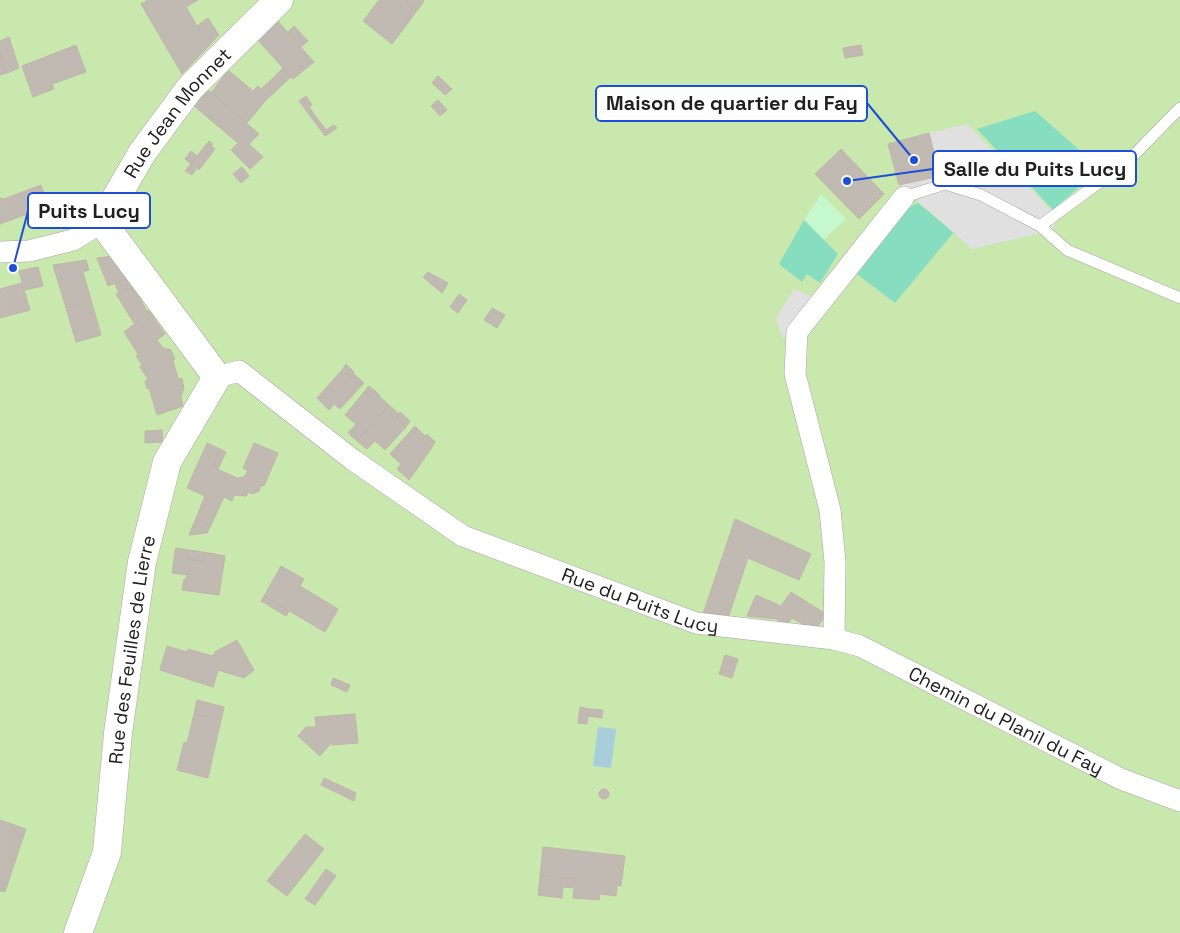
<svg xmlns="http://www.w3.org/2000/svg" width="1180" height="933" font-family="'Space Grotesk',sans-serif">
  <style>
    .grass { fill: #c8e8ae }
    .park { fill: #c5f8cc }
    .pitch { fill: #87ddc0 }
    .parking { fill: #e0e0e0 }
    .water { fill: #a8cedc }
    .building { fill: #c1bab3; stroke: #c1b5a9 }
    .lines { fill: none; stroke-linecap: round; stroke-linejoin: round }
    .service-casing { stroke: #a7a7a7; stroke-width: 12 }
    .minor-casing { stroke: #a7a7a7; stroke-width: 22 }
    .tertiary-casing { stroke: #a7a7a7; stroke-width: 29 }
    .service { stroke: #fff; stroke-width: 11 }
    .minor { stroke: #fff; stroke-width: 21 }
    .tertiary { stroke: #fff; stroke-width: 28 }
    .labels { text-anchor: middle; dominant-baseline: central; stroke-width: 4; stroke-linejoin: round; paint-order: stroke }
    .street-label { font-size: 19px; fill: #202020; stroke: #fff }
    .leader { fill: none; stroke: #1d4ed8; stroke-width: 2 }
    .callout-dot { fill: #1d4ed8; stroke: #fff; stroke-width: 2 }
    .callout { fill: #fff; stroke: #1d4ed8; stroke-width: 2 }
    .callout-label { font-size: 20px; text-anchor: middle; font-weight: bold; fill: #202020 }
  </style>
  <rect width="100%" height="100%" fill="#f0ede6"/>
  <path class="grass" d="M0,0H1180V933H0Z"/>
  <path class="park" d="M821,194L846,219L823,240L804,220Z"/>
  <path class="pitch" d="M1035,111L1100,168L1053,210L977,129Z
    M918,203L954,232L895,303L857,274L910,207Z
    M804,220L838,254L820,283L807,274L802,282L779,264Z"/>
  <path class="parking" d="M967,124L1057,216L1053,230L972,249L899,185L940,176L929,133Z
    M794,289L811,296L783,339L776,318Z"/>
  <path class="water" d="M598,727L616,729L611,768L593,766Z"/>
  <path class="building" d="M148,0H198L186,7L197,26L208,18L219,35L182,74L141,4Z
    M379,0H408L406,3L413,8L404,20L408,23L392,44L363,21Z
    M408,0H422L424,1L408,23L404,20L413,8L406,3Z
    M275,18L314,62L293,79L255,37Z
    M294,26L308,41L301,47L288,32Z
    M9,37L19,68L7,73L0,54V41Z
    M76,45L86,72L52,84L54,89L33,97L22,66Z
    M861,45L863,55L845,58L843,48Z
    M0,54L7,73L0,75Z
    M283,68L291,77L277,90L269,82Z
    M228,70L253,91L258,86L261,89L269,82L277,90L266,100L247,123L211,93Z
    M438,76L452,89L445,95L432,83Z
    M208,90L259,134L249,144L263,157L250,169L231,150L238,143L194,106Z
    M306,96L312,105L309,107L326,130L334,125L337,128L325,136L299,101Z
    M438,100L447,110L440,116L431,106Z
    M929,133L940,176L899,185L888,144Z
    M209,141L213,144L211,146L215,149L199,170L197,168L192,175L185,171Z
    M841,149L884,194L859,219L815,174Z
    M191,151L197,156L191,164L185,159Z
    M242,167L249,176L241,183L233,174Z
    M41,185L49,206L0,224V198L4,199Z
    M115,256L128,278L108,286L97,258Z
    M86,260L89,270L83,272L91,300L66,308L53,265Z
    M38,267L43,286L24,290L19,271Z
    M428,272L448,283L442,293L423,277Z
    M128,278L134,287L119,293L115,284Z
    M22,283L30,310L0,318V289Z
    M134,287L146,310L150,312L134,323L116,294Z
    M459,294L467,300L458,313L450,307Z
    M91,300L101,335L76,342L66,308Z
    M492,308L505,315L497,328L484,320Z
    M150,312L165,334L157,340L163,348L171,350L175,359L173,360L178,379L182,378L184,389L181,396L183,406L157,415L149,388L147,389L145,381L148,379L140,367L142,365L136,356L138,354L124,332Z
    M346,364L354,372L350,377L342,370Z
    M342,370L350,377L353,373L364,383L340,409L334,404L329,410L317,398Z
    M369,386L380,395L375,401L365,391Z
    M365,391L375,401L379,396L389,405L357,441L348,433L356,424L345,415Z
    M389,405L399,414L396,418L406,427L385,450L375,441L367,449L357,441Z
    M400,412L410,421L406,427L396,418Z
    M415,426L425,436L422,440L431,449L409,480L397,469L401,464L390,454Z
    M162,430L163,442L145,443V431Z
    M427,434L435,442L431,449L422,440Z
    M207,443L220,449L213,467L237,478L244,477L248,471L243,468L254,443L278,453L264,486L261,485L259,491L253,494L249,492L246,496L234,495L232,501L224,497L211,525L196,518L205,496L187,488Z
    M220,449L226,452L218,469L213,467Z
    M196,518L211,525L207,533L189,535Z
    M735,519L811,554L799,580L748,558L729,615L703,614Z
    M176,548L209,553L201,561L187,559L188,554L175,552Z
    M175,552L188,554L187,559L201,561L209,553L225,556L219,595L182,590L184,579H186L187,575L172,573Z
    M281,566L304,579L300,586L338,609L325,632L264,596Z
    M791,592L826,614L815,631L792,618L787,625L776,619L747,616L756,595L781,606Z
    M264,596L289,611L286,616L261,601Z
    M237,640L254,670L244,678L218,670L213,687L160,670L167,646L187,652L188,649L212,656L215,654V652Z
    M725,655L738,659L732,678L719,674Z
    M333,678L350,685L347,692L331,685Z
    M197,700L224,707L221,720L194,714Z
    M580,707L589,709L587,724L578,723Z
    M589,709L603,710L602,718L588,716Z
    M194,714L221,720L208,778L177,770L184,742L187,743Z
    M355,714L358,743L332,745V742L320,756L298,736L306,727H316L315,717Z
    M324,778L356,793L354,801L321,785Z
    M599 794a5 5 0 1 1 10 0a5 5 0 1 1-10 0Z
    M0,820L26,829L5,892L0,891Z
    M305,834L324,849L287,896L267,881Z
    M543,847L625,856L621,886L617,885L616,896L600,894L599,900L573,898L575,879L540,875Z
    M326,869L336,876L315,905L305,899Z
    M540,875L575,879L574,888L563,887L562,898L538,895Z"/>
  <g class="lines">
    <g class="service-casing">
      <path id="service" d="M904,197L945,184L981,195L1040,226L1127,162L1180,108
        M1040,226L1067,250L1180,298"/>
    </g>
    <g class="minor-casing">
      <g id="minor">
        <path d="M0,252L29,251L73,240L102,222"/>
        <path id="s1" d="M217,377L239,371L353,460L463,536L696,623L834,639L835,562L830,510L795,374L797,332L904,197"/>
        <path id="s2" d="M834,639L860,646L1121,779L1180,801"/>
      </g>
    </g>
    <g class="tertiary-casing">
      <g id="tertiary">
        <path id="s3" d="M78,933L107,852L118,733L142,562L167,462L217,377L102,222L142,153L190,88L279,0"/>
      </g>
    </g>
    <use href="#service" class="service"/>
    <use href="#minor" class="minor"/>
    <use href="#tertiary" class="tertiary"/>
  </g>
  <g class="labels">
    <g class="street-label">
      <text stroke="none"><textPath href="#s3" startOffset="906">Rue Jean Monnet</textPath></text>
      <text stroke="none"><textPath href="#s1" startOffset="490">Rue du Puits Lucy</textPath></text>
      <text stroke="none"><textPath href="#s3" startOffset="290">Rue des Feuilles de Lierre</textPath></text>
      <text stroke="none"><textPath href="#s2" startOffset="191">Chemin du Planil du Fay</textPath></text>
    </g>
  </g>
  <path class="leader" d="M914 160L867 103M847 181L933 169M13 268L28 211"/>
  <g class="callout-dot">
    <circle cx="914" cy="160" r="5"/>
    <circle cx="847" cy="181" r="5"/>
    <circle cx="13" cy="268" r="5"/>
  </g>
  <g class="callout">
    <rect x="596" y="86" width="271" height="35" rx="5"/>
    <rect x="933" y="151" width="203" height="35" rx="5"/>
    <rect x="28" y="193" width="122" height="35" rx="5"/>
  </g>
  <g class="callout-label">
    <text x="732" y="110">Maison de quartier du Fay</text>
    <text x="1035" y="176">Salle du Puits Lucy</text>
    <text x="89" y="218">Puits Lucy</text>
  </g>
</svg>
